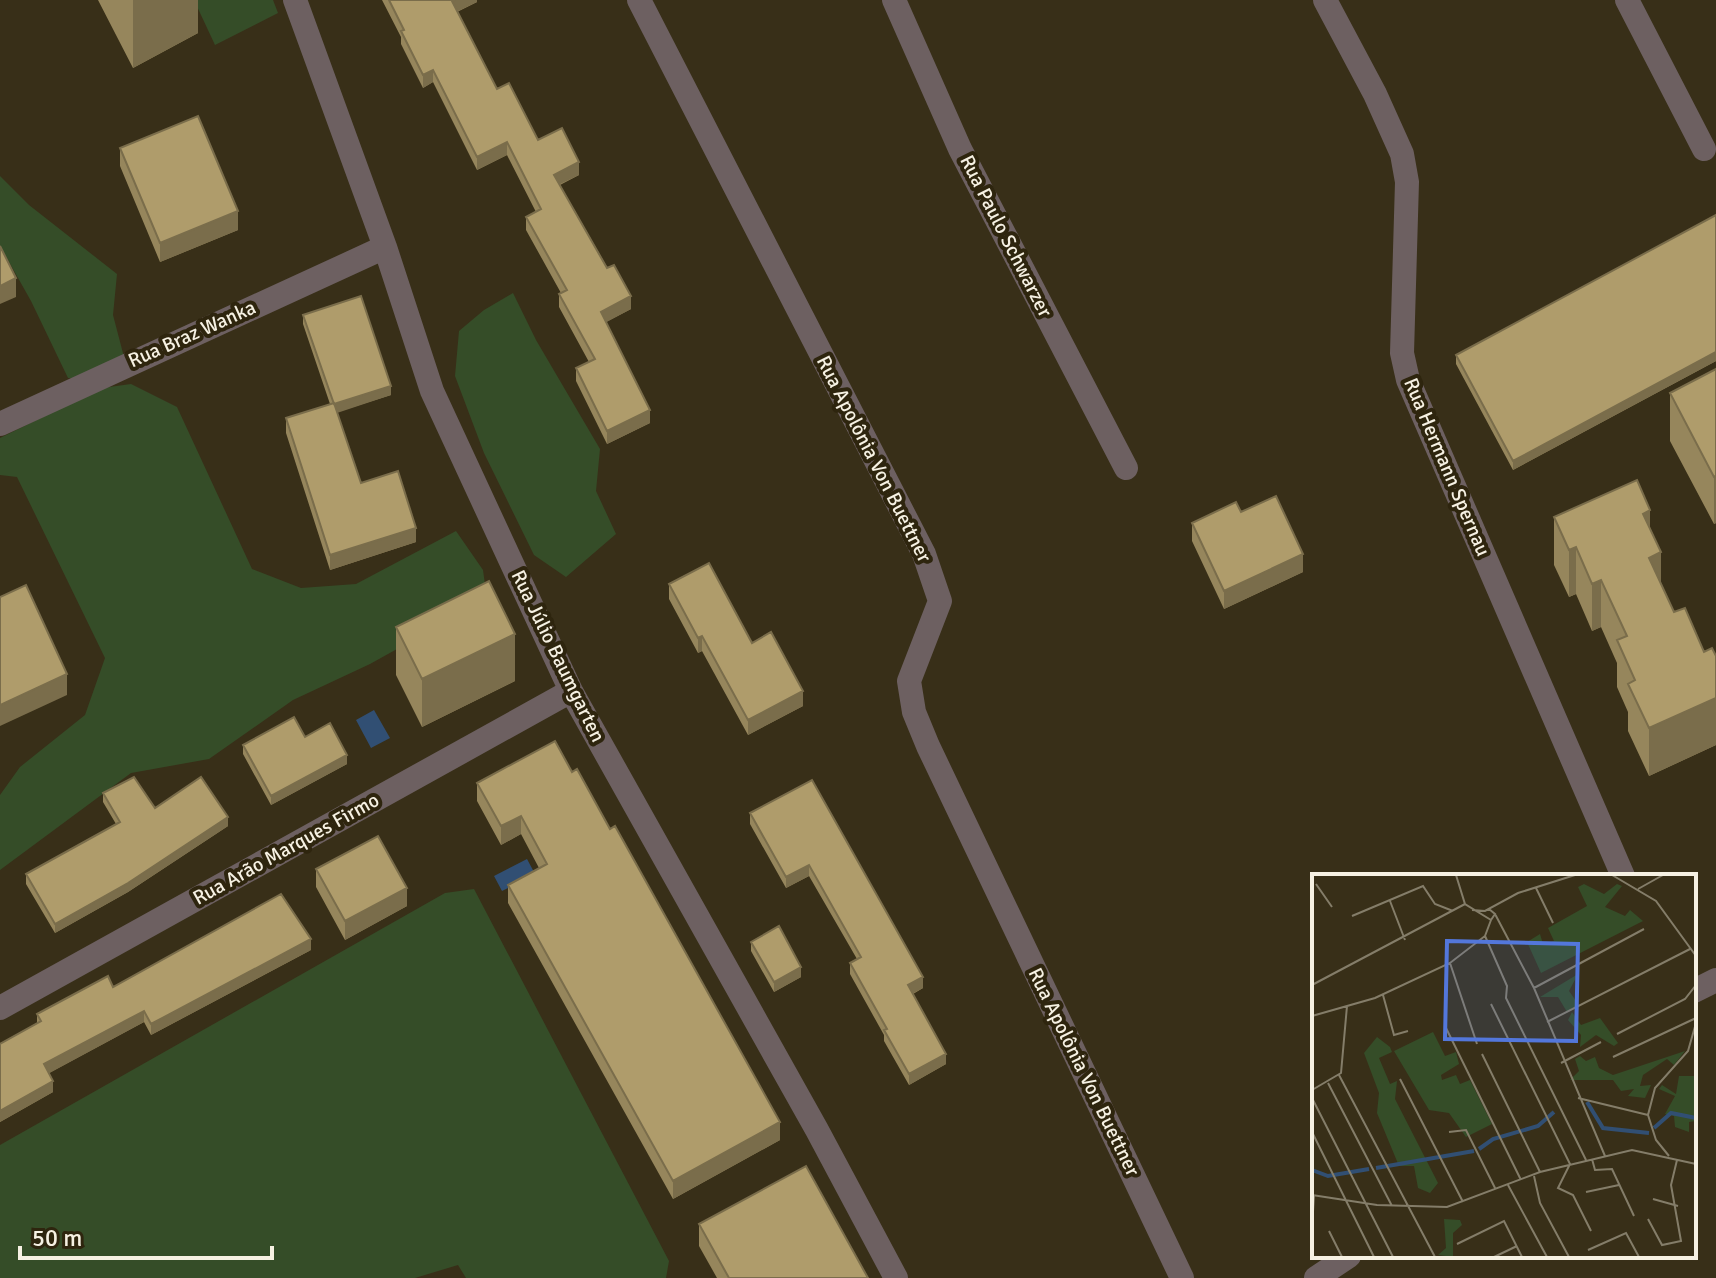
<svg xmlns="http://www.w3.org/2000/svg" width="1716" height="1278" font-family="Signika,sans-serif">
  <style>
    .green { fill: #354d28 }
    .water { fill: #314f73 }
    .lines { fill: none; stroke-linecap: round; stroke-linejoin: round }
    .minor { stroke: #6d6061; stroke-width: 24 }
    .wall { fill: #96865c }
    .shaded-wall { fill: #7a6d4b }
    .building { fill: #af9c6b; stroke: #7a6d4b; stroke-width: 2 }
    .labels { text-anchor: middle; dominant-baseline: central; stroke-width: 8; stroke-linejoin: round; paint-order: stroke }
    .street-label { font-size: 20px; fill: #f6f1e3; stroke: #2e250e }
    .inset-river { fill: none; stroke: #314f73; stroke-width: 4 }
    .inset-road { fill: none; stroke: #847d69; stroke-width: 2 }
    .view { fill: #5377db; fill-opacity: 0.15; stroke: #5377db; stroke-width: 4 }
    .inset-edge { fill: none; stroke: #f6f1e3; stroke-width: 4 }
  </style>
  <rect width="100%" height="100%" fill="#382f18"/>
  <path class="green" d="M194,0H273L278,13L215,45Z
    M0,176L29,205L117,274L113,315L124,357L78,378H68L31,301L0,246Z
    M513,293L536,340L600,449L596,491L616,534L566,577L534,555L484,453L455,376L459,331L484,310Z
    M131,384L177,407L252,569L301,588L356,584L456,531L483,570L487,599L370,664L293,700L209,759L131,773L0,870V795L20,767L85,715L105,658L17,477L0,475V438L102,388Z
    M474,889L669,1261L666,1278H466L458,1265L415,1278H0V1145L445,893Z"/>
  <path class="water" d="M374,710L390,738L371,748L356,720Z
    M527,859L535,874L502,891L494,876Z"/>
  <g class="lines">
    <path class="minor" d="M295,0L385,247L432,391L571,691L817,1130L896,1278
      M639,0L924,554L940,601L909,681L914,712L928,746L1182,1278
      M894,0L960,149L1126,468
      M1325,0L1375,94L1402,154L1407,182L1402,353L1408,380L1623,876
      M1627,0L1704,149
      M0,424L385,247
      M1694,991L1716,980
      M0,1008L571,691
      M1316,1278L1349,1256"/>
  </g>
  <path class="wall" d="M98,0H198V33L133,68Z
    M382,0H477V2L457,12L497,89L538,140L579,175L560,185L631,309L606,322L650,423L607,444L576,381V368L589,362L559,307V294L561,293L526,230V217L536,212L507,155L477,170L433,82L423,88L401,44V37Z
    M120,148L238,230L160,262L120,166Z
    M1716,215V361L1513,470L1456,364V355Z
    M303,315L391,395L337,412L361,483L416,542L330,570L286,433V418L330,404L303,324Z
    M1716,369V523L1714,524L1670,441V393Z
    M1241,512L1303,572L1224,609L1192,541V523Z
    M1554,517L1650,530L1661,584L1674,612L1704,652L1716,656V745L1649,776L1628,731V712L1617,687V663L1601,627L1592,631L1576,594L1569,597L1554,565Z
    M669,584L752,643L803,706L748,735L702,651L698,653L669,599Z
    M396,627L515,681L422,727L396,675Z
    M305,737L347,764L271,805L243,754V745Z
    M572,772L780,1140L673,1199L508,903V885L539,868L521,834L501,845L477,801V783Z
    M812,780L923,988L913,994L946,1064L909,1085L884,1041V1035L850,974V963L857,959L809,876L786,888L750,824V813Z
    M103,793L155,808L228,826L128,892L55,933L26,884V874L116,824L103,802Z
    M316,869L407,906L345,940L316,887Z
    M751,942L801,977L774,992L751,951Z
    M311,950L151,1035L144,1022L49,1073L53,1092L0,1122V1044L37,1023V1014L113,987Z
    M699,1224L868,1278H717L699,1246Z"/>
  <path class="shaded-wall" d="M133,0H198V33L133,68Z
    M455,0H477V2L452,14V1Z
    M433,70V82L423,88V75Z
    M507,142V155L477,170V157Z
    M579,162V175L554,187V175Z
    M238,211V230L160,262V243Z
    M16,278V297L0,304V286Z
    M631,296V309L601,325V312Z
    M1716,352V361L1513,470V461Z
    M391,386V395L334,414V404Z
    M650,410V423L607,444V431Z
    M1716,476V523L1714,524V477Z
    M1650,510V557L1661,552V600L1649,605L1643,514Z
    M416,528V542L330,570V555Z
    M1576,547V594L1569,597V550Z
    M1303,554V572L1224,609V591Z
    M1601,580V627L1592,631V584Z
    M515,634V681L422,727V679Z
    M702,636V651L698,653V638Z
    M67,674V695L0,726V705Z
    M803,691V706L748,735V720Z
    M1716,698V745L1649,776V728Z
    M347,755V764L271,805V796Z
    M521,816V834L501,845V826Z
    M228,817V826L128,892L55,933V924Z
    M809,865V876L786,888V877Z
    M407,888V906L345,940V921Z
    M311,939V950L151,1035V1024Z
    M801,967V977L774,992V982Z
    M923,977V988L908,996V985Z
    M144,1011V1022L44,1076V1064Z
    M946,1054V1064L909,1085V1074Z
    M53,1081V1092L0,1122V1111Z
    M780,1122V1140L673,1199V1181Z"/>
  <path class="building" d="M389,0H455L452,1L497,89L509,83L538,140L562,128L579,162L554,175L607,268L614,265L631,296L601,312L650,410L607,431L576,368L595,359L559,294L567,290L526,217L541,209L507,142L477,157L433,70L423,75L401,31L404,30Z
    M198,116L238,211L160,243L120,148Z
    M1716,215V352L1513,461L1456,355Z
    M0,246L16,278L0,286Z
    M361,296L391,386L334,404L303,315Z
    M1716,369V476L1714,477L1670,393Z
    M334,403L361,483L398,471L416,528L330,555L286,418Z
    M1637,480L1650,510L1643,514L1661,552L1649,558L1674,612L1685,608L1704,652L1712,648L1716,656V698L1649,728L1628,684L1635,680L1617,640L1627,636L1601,580L1592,584L1576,547L1569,550L1554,517Z
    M1276,496L1303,554L1224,591L1192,523L1236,502L1241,512Z
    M709,563L752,643L771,632L803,691L748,720L702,636L698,638L669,584Z
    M489,581L515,634L422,679L396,627Z
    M26,585L67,674L0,705V597Z
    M294,717L305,737L330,723L347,755L271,796L243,745Z
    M555,741L572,772L577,769L610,829L615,826L780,1122L673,1181L508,885L547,864L521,816L501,826L477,783Z
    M134,777L155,808L201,777L228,817L128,883L55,924L26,874L120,822L103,793Z
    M812,780L923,977L908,985L946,1054L909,1074L884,1030L887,1029L850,963L861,957L809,865L786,877L750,813Z
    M378,836L407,888L345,921L316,869Z
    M281,894L311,939L151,1024L144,1011L44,1064L53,1081L0,1111V1044L41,1021L37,1014L108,976L113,987Z
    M779,926L801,967L774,982L751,942Z
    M806,1166L868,1278H729L699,1224Z"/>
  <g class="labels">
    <g class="street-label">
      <text transform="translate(1006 236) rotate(63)">Rua Paulo Schwarzer</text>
      <text transform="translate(192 334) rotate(-24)">Rua Braz Wanka</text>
      <text transform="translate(874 459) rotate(63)">Rua Apolônia Von Buettner</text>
      <text transform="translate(1447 467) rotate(67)">Rua Hermann Spernau</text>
      <text transform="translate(558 656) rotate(64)">Rua Júlio Baumgarten</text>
      <text transform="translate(286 849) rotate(-29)">Rua Arão Marques Firmo</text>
      <text transform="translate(1084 1072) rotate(64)">Rua Apolônia Von Buettner</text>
    </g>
  </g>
  <g transform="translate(1312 874)">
    <rect width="384" height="384" fill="#382f18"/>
    <path d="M272,10L292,20L305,10L310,12L293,33L313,42L318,36L331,47L229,99L215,68L228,60L231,70L242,67L236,54L275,32L266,13ZM266,100L257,117L267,131L255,138L246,123H228ZM260,138L269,151L288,144L306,169L302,172L284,161L268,173L269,161L256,146ZM121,158L133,182L144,178L147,190L129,201L130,206L144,201L148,210L158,206L180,250L154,263L137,239L117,236L82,177ZM65,163L78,173L80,178L67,184L78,210L85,207L83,225L126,309L118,319L106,314L102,292H87L65,239L67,219L52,179ZM373,177L362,191L355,185L331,201L328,212L339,211L333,224L316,222L322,215L309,217L301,206H258L267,197L263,185L268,182L274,187L283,183L287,194L301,201ZM367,202H384V247L377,248V258L363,253L362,242L353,240L363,222L347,215L350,211L364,220ZM132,345L148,346L150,351L141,359V383L126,381L134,374Z" fill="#354d28"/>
    <path class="inset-river" d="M275,228L291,254L337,259M342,254L359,239L384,244M167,275L181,265L226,252L242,238M64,294L162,277M0,296L16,302L57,295"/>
    <path class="inset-road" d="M144,1L153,30L179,46L183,40L177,35M300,1L344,27L384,82M4,10L20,33M224,14L241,49M326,15L351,1M78,27L93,66M160,36L173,37L206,19L263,1M183,40L222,114L293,282M40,42L111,12L123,30L141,37M173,62L195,112L194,124L274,286M138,89L165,170M0,111L153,30M222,114L332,55M71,121L82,161L96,157M179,130L258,290L246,314L261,321L279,357M0,142L63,124L138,89L173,62L179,46M235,148L378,75M134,154L209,306M305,160L373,125L384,111M170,180L228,298M301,183L384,144M249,189L289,168M27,201L123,383M88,205L151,328M16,209L80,332M0,216L29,199L35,132M0,224L81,383M266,224L336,241M0,258L62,383M137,258L154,256L183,314M357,282L344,266L336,241L343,214L376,177L384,149M280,285L283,296L300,295L322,342M222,302L228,329L257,383M196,311L235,383M274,318L307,311M0,321L65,331L135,333L228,298L320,276L384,290M341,325L366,332M336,345L350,371L369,367L359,311L365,286M0,353L2,322M17,357L30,383M145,370L192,347L210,383M276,376L314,359L327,383M182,383L205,372"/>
    <path class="view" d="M135,67L266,70L264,167L133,165Z"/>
    <rect width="384" height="384" class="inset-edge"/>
  </g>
  <path d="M20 1246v12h252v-12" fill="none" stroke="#f6f1e3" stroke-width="4"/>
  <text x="32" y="1246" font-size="24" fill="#f6f1e3" stroke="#2e250e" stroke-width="6" paint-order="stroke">50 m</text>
</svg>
